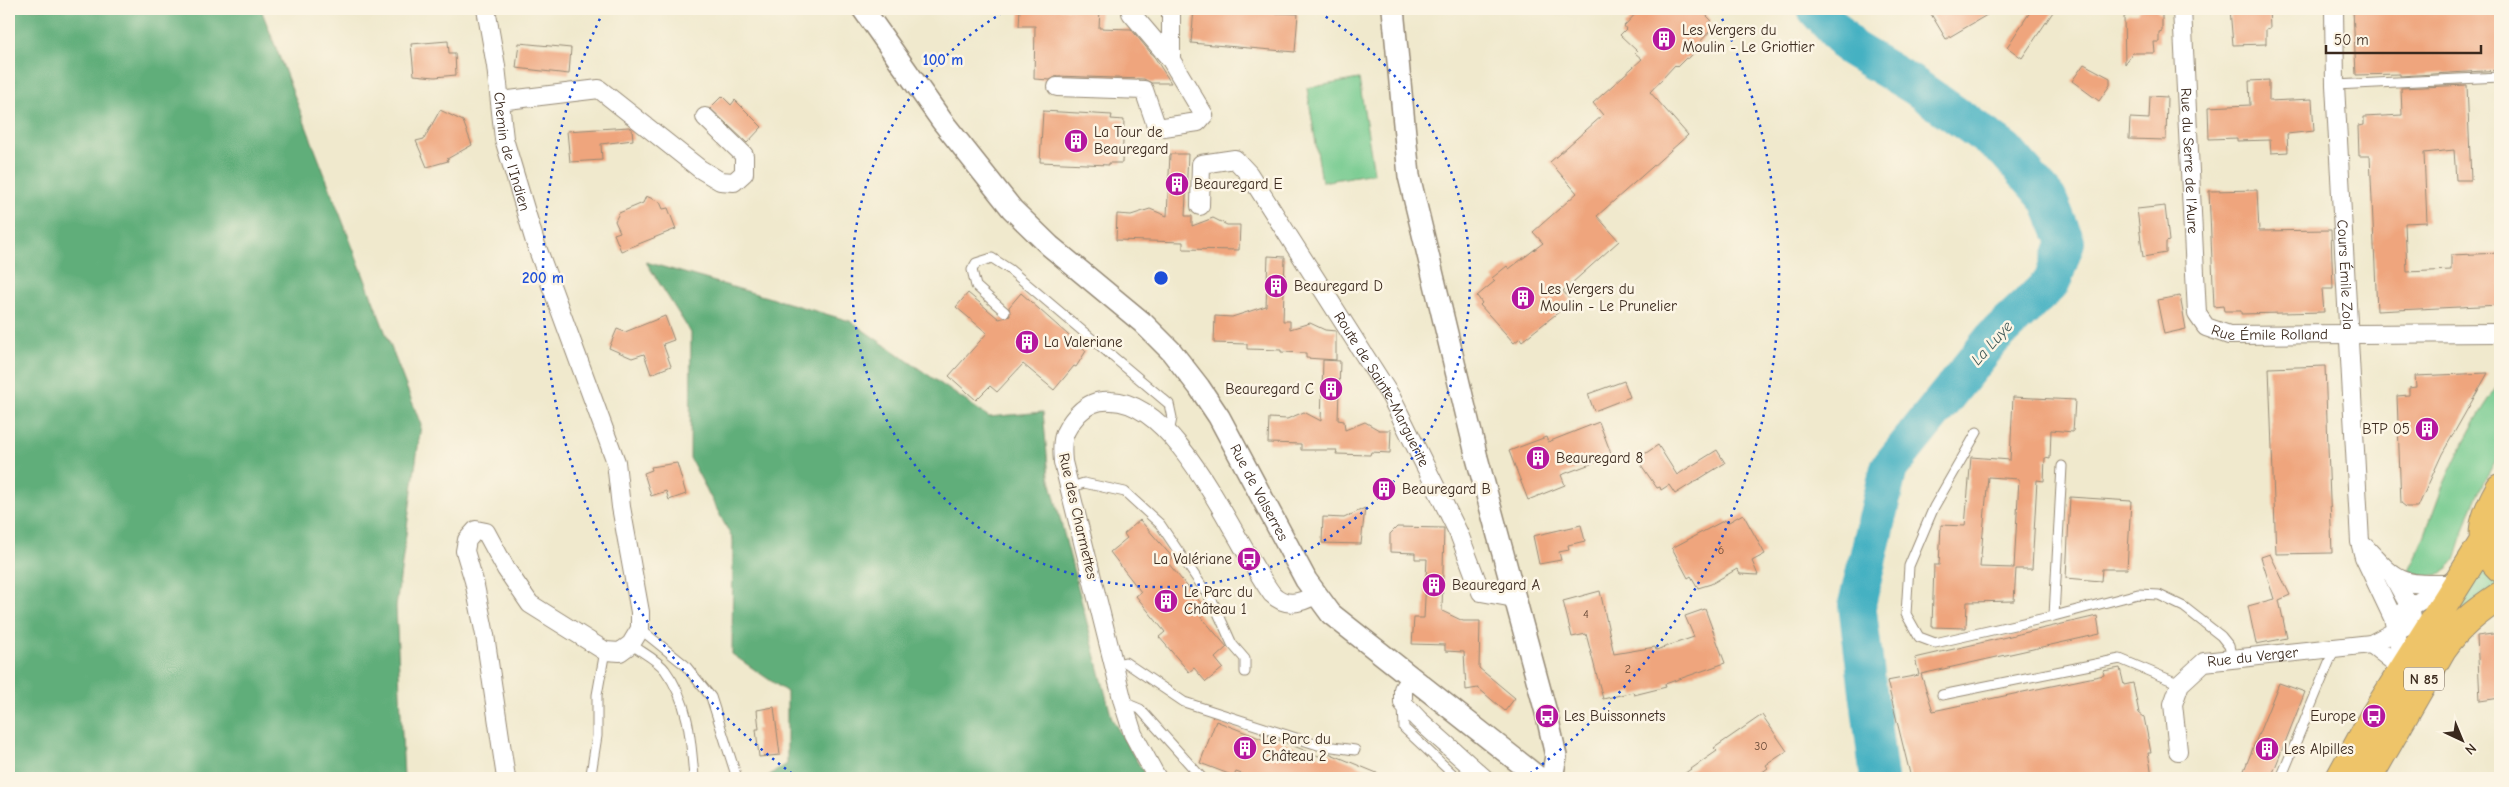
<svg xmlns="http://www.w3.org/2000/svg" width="2509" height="787" font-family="'Comic Neue',sans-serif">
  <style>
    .green { fill: #75ca8f; stroke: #587a56 }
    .forest { fill: #60ae7a; stroke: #4e6c4c }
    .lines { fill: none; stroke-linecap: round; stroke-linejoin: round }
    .river { stroke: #45b1c2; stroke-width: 38 }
    .building { fill: #efa57d; fill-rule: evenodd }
    .service-casing { stroke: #968a76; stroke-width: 11 }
    .minor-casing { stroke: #968a76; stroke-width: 20 }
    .tertiary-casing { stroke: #968a76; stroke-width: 24 }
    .primary-casing { stroke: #968a76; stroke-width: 30 }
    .service { stroke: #fff; stroke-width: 9 }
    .minor { stroke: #fff; stroke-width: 18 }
    .tertiary { stroke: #fff; stroke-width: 21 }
    .primary { stroke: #eec469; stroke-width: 28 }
    .ring { fill: none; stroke: #1d4ed8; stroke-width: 2.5; stroke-dasharray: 2.5 5 }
    .labels { text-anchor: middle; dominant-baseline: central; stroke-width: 5; stroke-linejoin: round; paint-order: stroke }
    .number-label { font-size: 12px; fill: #684936 }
    .shield { fill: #fcf5e5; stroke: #75675a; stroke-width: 1 }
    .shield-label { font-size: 14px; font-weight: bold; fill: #3b2a1e }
    .poi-label { font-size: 15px; fill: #3b2a1e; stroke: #fcf5e5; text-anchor: start }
    .street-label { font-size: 15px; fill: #3b2a1e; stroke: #fcf5e5 }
    .water-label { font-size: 16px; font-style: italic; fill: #3e5957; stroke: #fcf5e5 }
    .centre { fill: #1d4ed8; stroke: #fcf5e5; stroke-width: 2.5 }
    .ring-label { font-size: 15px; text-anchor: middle; font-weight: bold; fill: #1d4ed8; stroke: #fcf5e5; stroke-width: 5; stroke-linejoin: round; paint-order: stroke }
  </style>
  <rect width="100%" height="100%" fill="#fcf5e5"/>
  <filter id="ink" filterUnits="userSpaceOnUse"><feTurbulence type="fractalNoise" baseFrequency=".02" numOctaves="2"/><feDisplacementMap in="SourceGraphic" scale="10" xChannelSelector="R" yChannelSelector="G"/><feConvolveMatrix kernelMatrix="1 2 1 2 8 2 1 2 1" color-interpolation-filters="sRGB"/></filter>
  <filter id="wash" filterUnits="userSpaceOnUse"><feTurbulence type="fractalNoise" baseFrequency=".0096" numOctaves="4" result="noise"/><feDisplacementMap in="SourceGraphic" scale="20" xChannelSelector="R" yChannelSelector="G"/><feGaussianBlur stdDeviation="1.12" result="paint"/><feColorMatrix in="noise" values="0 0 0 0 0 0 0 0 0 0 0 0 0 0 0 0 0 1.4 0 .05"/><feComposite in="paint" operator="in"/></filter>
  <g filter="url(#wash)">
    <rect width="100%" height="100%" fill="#f0e9cd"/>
    <path class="green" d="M1359,79L1374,173L1322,182L1307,88Z
      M2500,384V453L2484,481L2469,514L2455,560L2448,569L2437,576H2426L2409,571C2423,544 2431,516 2442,488C2458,452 2476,415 2500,384Z
      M2482,567L2500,584L2450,620Z"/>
    <path class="forest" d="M9,9H261L421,425L396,607L404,778H9Z
      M646,262L850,321L989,417L1043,412L1049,476L1112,719L1147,778H765L787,764V692L732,654L733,540L690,458L691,333Z"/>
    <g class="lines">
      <path class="river" d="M1816,9L1851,48L1916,87L2005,150L2048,199L2066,242L2052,282L1993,338L1889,468L1857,604L1879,778"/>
    </g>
    <g id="blocks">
      <path class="building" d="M1020,9H1100L1099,28L1131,29L1155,58L1171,83H1151L1144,79L1057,76L1050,80L1034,79L1035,26H1019Z
        M1194,9L1298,14L1295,52L1191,43Z
        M1640,9H1700L1711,20L1708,23L1713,28L1698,44L1700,46L1688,59L1686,58L1677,67L1675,65L1650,92L1688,135L1597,216L1619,241L1563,291L1570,300L1564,305L1565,307L1522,341L1520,338L1514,343L1480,305L1482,303L1477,296L1495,281L1492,278L1507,266L1509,269L1543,243L1533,232L1577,193L1550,162L1603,115L1593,103L1642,59L1635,53L1637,51L1620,35L1626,29L1624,26Z
        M1928,9H1997L1946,39Z
        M2032,9H2055L2022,58L2007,47Z
        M2140,9H2156L2162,15V31L2159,32V42H2154L2155,53H2133L2125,64L2124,17L2130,13H2138Z
        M2230,9H2269L2270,28L2266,29V44L2233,45Z
        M2353,9H2500V70L2400,76V74L2356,75Z
        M448,41L449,53H455L456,75L435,77L414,75L411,44Z
        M519,43L571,48L569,74L516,68Z
        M2084,64L2110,78V85L2099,101L2072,81Z
        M2269,80V101L2312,99L2314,131L2287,134L2288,152L2271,153L2270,140L2237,141V138L2209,139L2208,107L2250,105L2249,81Z
        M2467,85L2471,180H2456L2454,150L2424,153L2427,222L2405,223L2407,272L2451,270V255L2500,253V305L2377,311L2370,156H2359L2358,126L2364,125V117L2402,115L2401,88Z
        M722,96L731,105L735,100L762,127L747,143L710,108Z
        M2150,96L2167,97L2166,140L2129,139L2130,118L2149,119Z
        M440,110L463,121L472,145L447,159L448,161L427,167L416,141L424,139Z
        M1043,111L1112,115L1111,119L1124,120L1122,163H1109V165L1040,162Z
        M629,127L632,129L633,140L601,144L602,160L570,162L567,131Z
        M1170,154H1188L1185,216H1192V226L1213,218L1227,225H1240L1239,250L1183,249V242L1116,240L1117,214L1131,215L1150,209L1167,216Z
        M2257,190L2259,231L2331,230L2333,289H2322L2324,312L2241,314V311H2224L2223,306L2214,307L2209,191Z
        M646,196L660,202L663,209L668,208L676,229L621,251L614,234L620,232L615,221L619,213L643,203Z
        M2165,206L2169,241L2166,242V253L2143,257L2137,209Z
        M1268,256L1285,257L1283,321H1290V329L1310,323L1325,330L1336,331V360L1306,358V353L1281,352V350L1247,349V344L1214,343L1215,316L1232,317L1266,306Z
        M968,293L999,319L1010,316L1009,307L1021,293L1086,351L1076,367L1074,366L1054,390L1023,364L997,392L990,386L976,400L949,376L987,333L956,307Z
        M2180,296L2186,329L2164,334L2157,300Z
        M665,316L674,340L663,344L671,366L651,374L644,354L632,358L609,348L617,329L625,332Z
        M1323,360L1340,361L1338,420L1344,421L1345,430L1365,422L1379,430H1391L1390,453L1371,452L1370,455L1336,454L1337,450H1301V444L1268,443L1269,418L1287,419L1304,412L1321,421Z
        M2325,366L2332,553L2276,554L2269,368Z
        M2488,373L2442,454L2418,507H2406L2401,503L2397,396L2409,395V388L2416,387L2415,376Z
        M1624,381L1630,397L1594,411L1588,394Z
        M2013,397L2075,400L2073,432L2051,430L2050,459L2045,458L2044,481L2037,480L2032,569H2016L2014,601L1967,602L1966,628L1932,627L1934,565H1939L1941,525L1965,526L1971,457L2010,460ZM1988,477L2019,479L2014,568L1980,567Z
        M1599,422L1612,456L1561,475L1565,485L1528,500L1509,451L1546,437L1548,442Z
        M1658,445L1677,475L1717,450L1725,463L1675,494L1669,485L1661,490L1660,487L1657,488L1637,459Z
        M677,463L686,494L669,500L666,491L651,496L644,473L652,470L651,467Z
        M2070,497L2131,501L2127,569H2102L2101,581L2066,578Z
        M1365,508L1361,544L1322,543L1323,517L1344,518Z
        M1743,514L1765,554L1752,561L1758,575L1740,574L1737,569L1711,584L1698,588L1691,576L1688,578L1672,548L1725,520L1727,523Z
        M1140,520L1173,558L1168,563L1201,603L1193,607L1227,647L1215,658L1223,668L1206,682L1194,668L1189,672L1159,637L1165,632L1136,596L1141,592L1110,552L1127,538L1124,534Z
        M1581,525L1585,541L1568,545L1569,550L1559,552L1561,560L1539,564L1533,536Z
        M1397,527L1444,528L1442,611L1463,621H1480L1479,668L1515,698L1505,711L1478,688L1466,690L1464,652L1445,651V645L1412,644L1414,618H1424L1427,559H1415V553L1390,552V534Z
        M2270,554L2290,595L2279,600L2287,638L2256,644L2248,606L2274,599L2261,557Z
        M1600,591L1614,654L1655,647L1656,650L1694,637L1685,616L1705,609L1725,663L1665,684L1666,687L1634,695L1633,692L1603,699L1586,634L1572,637L1563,601Z
        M2097,616L2100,634L1921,674L1933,711L2104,675L2103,671L2120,668L2124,685L2133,683L2139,713L2144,717L2151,753H2148L2152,775L2136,778H1911L1887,681L1919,675L1915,658Z
        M2500,633V698L2480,701L2477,636Z
        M2279,683L2305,692L2271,778H2241Z
        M774,707L780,755L759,757L756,729H759L757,710Z
        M1762,715L1787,751L1766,765L1768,768L1754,778H1678L1717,751L1714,748Z
        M1216,721L1267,741L1260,733L1264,734L1321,757L1322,752H1326L1389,778H1253L1236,772L1234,776L1200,763Z"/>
    </g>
  </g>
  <g filter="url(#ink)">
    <use href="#blocks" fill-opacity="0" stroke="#968a76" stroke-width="1"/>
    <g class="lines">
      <g class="service-casing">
        <path id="service" d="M2335,85L2500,77
          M1005,312L976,286L972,270L976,263L992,258L1009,269L1169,404L1172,418L1169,433
          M1977,432L1934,507L1909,566L1906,614L1919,637L1935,643L2054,616L2138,594L2159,595L2184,607L2221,636L2229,646L2232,658
          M1069,488L1084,483L1125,492L1160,524L1214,604L1232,644L1245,659V672
          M2054,616L2062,466
          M640,629L685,665L711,697L737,778
          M631,644C641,652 658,660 665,670C689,702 691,740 694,778
          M1113,665L1125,662L1184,702L1318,745L1355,750
          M1942,695L2120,659L2180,684
          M1123,702L1140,709L1202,778
          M1403,706L1404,728L1457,778
          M591,774L597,736V695L605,651
          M2281,778L2334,650"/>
      </g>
      <g class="minor-casing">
        <g id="minor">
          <path id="s1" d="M486,9L496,66L504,139L535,242L616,462L621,507L640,612V629L631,644L620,652L605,651L530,604L506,569L486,532L476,530L467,540L465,551L474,581L485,635L506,778"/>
          <path id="s2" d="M2182,9L2197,314L2206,327L2229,335L2500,333"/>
          <path id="s3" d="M2334,9L2335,85L2360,542L2364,557L2393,618L2404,670"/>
          <path d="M1171,60V9"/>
          <path d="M1057,87L1144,90L1157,128L1198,122L1204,115L1171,60L1131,13V9"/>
          <path d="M500,101L599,89L700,169L720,181L734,182L744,173V155L705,117"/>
          <path id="s4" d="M1200,206L1201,164L1235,159L1249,174L1391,397L1459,534L1481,592L1514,598"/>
          <path d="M2365,547C2397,581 2398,585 2447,584"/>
          <path d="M2401,613L2455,579"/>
          <path d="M2371,644L2404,670"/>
          <path d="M1411,677L1403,689V703L1419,720L1484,778"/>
          <path id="s5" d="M2178,751L2173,704L2180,684L2204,662L2371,644L2407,625L2412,617L2410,607L2394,578"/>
          <path d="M1157,778L1133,734L1123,702L1063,462C1061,440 1062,432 1078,414C1088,404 1097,400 1111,401C1180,402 1235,545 1272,594C1285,607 1299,604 1315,595"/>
        </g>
      </g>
      <g class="tertiary-casing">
        <g id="tertiary">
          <path id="s6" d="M863,9L942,121L1012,209L1050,246L1143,323L1171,351L1199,387L1219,417L1306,580L1331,614L1539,778"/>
          <path d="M1393,9L1409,176L1477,458L1547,716L1556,756L1552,778"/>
        </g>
      </g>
      <g class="primary-casing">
        <path id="primary" d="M2500,488C2484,516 2473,542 2500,568
          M2340,778L2374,716L2484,541
          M2368,778L2442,649C2458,626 2477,611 2500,596"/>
      </g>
      <use href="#service" class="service"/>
      <use href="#minor" class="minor"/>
      <use href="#tertiary" class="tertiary"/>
      <use href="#primary" class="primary"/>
    </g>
  </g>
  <g class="ring">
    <path d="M1313 9A309 309 0 1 1 1009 9"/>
    <path d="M798 778A618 618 0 0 1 603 12M1719 12A618 618 0 0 1 1524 778"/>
  </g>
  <defs>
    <g id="building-disc" transform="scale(1.25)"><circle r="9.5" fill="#b5179e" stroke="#fcf5e5"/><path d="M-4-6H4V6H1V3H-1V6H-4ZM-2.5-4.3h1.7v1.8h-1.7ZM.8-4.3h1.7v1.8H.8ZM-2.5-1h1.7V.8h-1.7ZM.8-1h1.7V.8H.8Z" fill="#fff"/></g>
    <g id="bus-disc" transform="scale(1.25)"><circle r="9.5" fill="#b5179e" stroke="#fcf5e5"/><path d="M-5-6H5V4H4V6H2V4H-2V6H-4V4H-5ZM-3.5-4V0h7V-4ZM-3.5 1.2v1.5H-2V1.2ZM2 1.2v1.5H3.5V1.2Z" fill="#fff"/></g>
  </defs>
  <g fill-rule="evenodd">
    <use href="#building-disc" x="1664" y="39"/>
    <use href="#building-disc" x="1076" y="141"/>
    <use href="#building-disc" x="1177" y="184"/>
    <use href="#building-disc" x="1276" y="286"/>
    <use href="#building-disc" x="1523" y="298"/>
    <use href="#building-disc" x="1027" y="342"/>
    <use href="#building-disc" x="1331" y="389"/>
    <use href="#building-disc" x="2427" y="429"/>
    <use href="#building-disc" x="1538" y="458"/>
    <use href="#building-disc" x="1384" y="489"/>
    <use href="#bus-disc" x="1249" y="559"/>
    <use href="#building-disc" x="1434" y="585"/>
    <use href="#building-disc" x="1166" y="601"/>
    <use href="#bus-disc" x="1547" y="716"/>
    <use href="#bus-disc" x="2374" y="716"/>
    <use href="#building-disc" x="1245" y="748"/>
    <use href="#building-disc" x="2267" y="749"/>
  </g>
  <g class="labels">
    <g class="number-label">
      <text x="1721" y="550">6</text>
      <text x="1586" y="614">4</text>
      <text x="1628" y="669">2</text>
      <text x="1761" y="746">30</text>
    </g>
    <rect class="shield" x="2404" y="667.5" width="40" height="23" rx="4"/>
    <g class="shield-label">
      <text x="2424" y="679">N 85</text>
    </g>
    <g class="poi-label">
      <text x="1682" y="30">Les Vergers du<tspan x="1682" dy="17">Moulin - Le Griottier</tspan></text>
      <text x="1094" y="132">La Tour de<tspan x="1094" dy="17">Beauregard</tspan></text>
      <text x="1194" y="184">Beauregard E</text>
      <text x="1294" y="286">Beauregard D</text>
      <text x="1540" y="289">Les Vergers du<tspan x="1540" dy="17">Moulin - Le Prunelier</tspan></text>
      <text x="1044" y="342">La Valeriane</text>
      <text x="1314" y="389" text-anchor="end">Beauregard C</text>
      <text x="2410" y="429" text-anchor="end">BTP 05</text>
      <text x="1556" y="458">Beauregard 8</text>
      <text x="1402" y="489">Beauregard B</text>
      <text x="1232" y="559" text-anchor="end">La Valériane</text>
      <text x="1452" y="585">Beauregard A</text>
      <text x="1184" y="592">Le Parc du<tspan x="1184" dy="17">Château 1</tspan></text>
      <text x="1564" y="716">Les Buissonnets</text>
      <text x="2356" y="716" text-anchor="end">Europe</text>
      <text x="1262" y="739">Le Parc du<tspan x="1262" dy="17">Château 2</tspan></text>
      <text x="2284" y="749">Les Alpilles</text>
    </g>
    <g class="street-label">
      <text stroke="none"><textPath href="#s1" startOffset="145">Chemin de l'Indien</textPath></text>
      <text stroke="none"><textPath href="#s2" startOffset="152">Rue du Serre de l'Aure</textPath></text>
      <text stroke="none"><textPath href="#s3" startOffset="266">Cours Émile Zola</textPath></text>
      <text stroke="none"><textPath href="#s2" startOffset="386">Rue Émile Rolland</textPath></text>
      <text stroke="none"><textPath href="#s4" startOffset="350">Route de Sainte-Marguerite</textPath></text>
      <text stroke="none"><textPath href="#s6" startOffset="630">Rue de Valserres</textPath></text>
      <text transform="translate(1078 516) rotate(77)">Rue des Charmettes</text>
      <text stroke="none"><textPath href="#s5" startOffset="150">Rue du Verger</textPath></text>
    </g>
    <g class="water-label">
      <text transform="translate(1992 343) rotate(-48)">La Luye</text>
    </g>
  </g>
  <circle cx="1161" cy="278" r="8" class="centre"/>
  <g class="ring-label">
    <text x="943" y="65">100 m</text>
    <text x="543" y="283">200 m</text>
  </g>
  <rect width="2509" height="787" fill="none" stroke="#fcf5e5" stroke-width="30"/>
  <g transform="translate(2462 740) rotate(136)" stroke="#fcf5e5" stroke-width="4" paint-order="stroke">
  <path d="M0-4L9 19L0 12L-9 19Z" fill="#3b2a1e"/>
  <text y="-8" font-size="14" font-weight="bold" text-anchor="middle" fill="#3b2a1e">N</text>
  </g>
  <path d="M2326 45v8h155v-8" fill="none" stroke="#3b2a1e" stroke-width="2.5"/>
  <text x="2334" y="45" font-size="15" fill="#3b2a1e" stroke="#fcf5e5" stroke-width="4" paint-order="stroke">50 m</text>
</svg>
